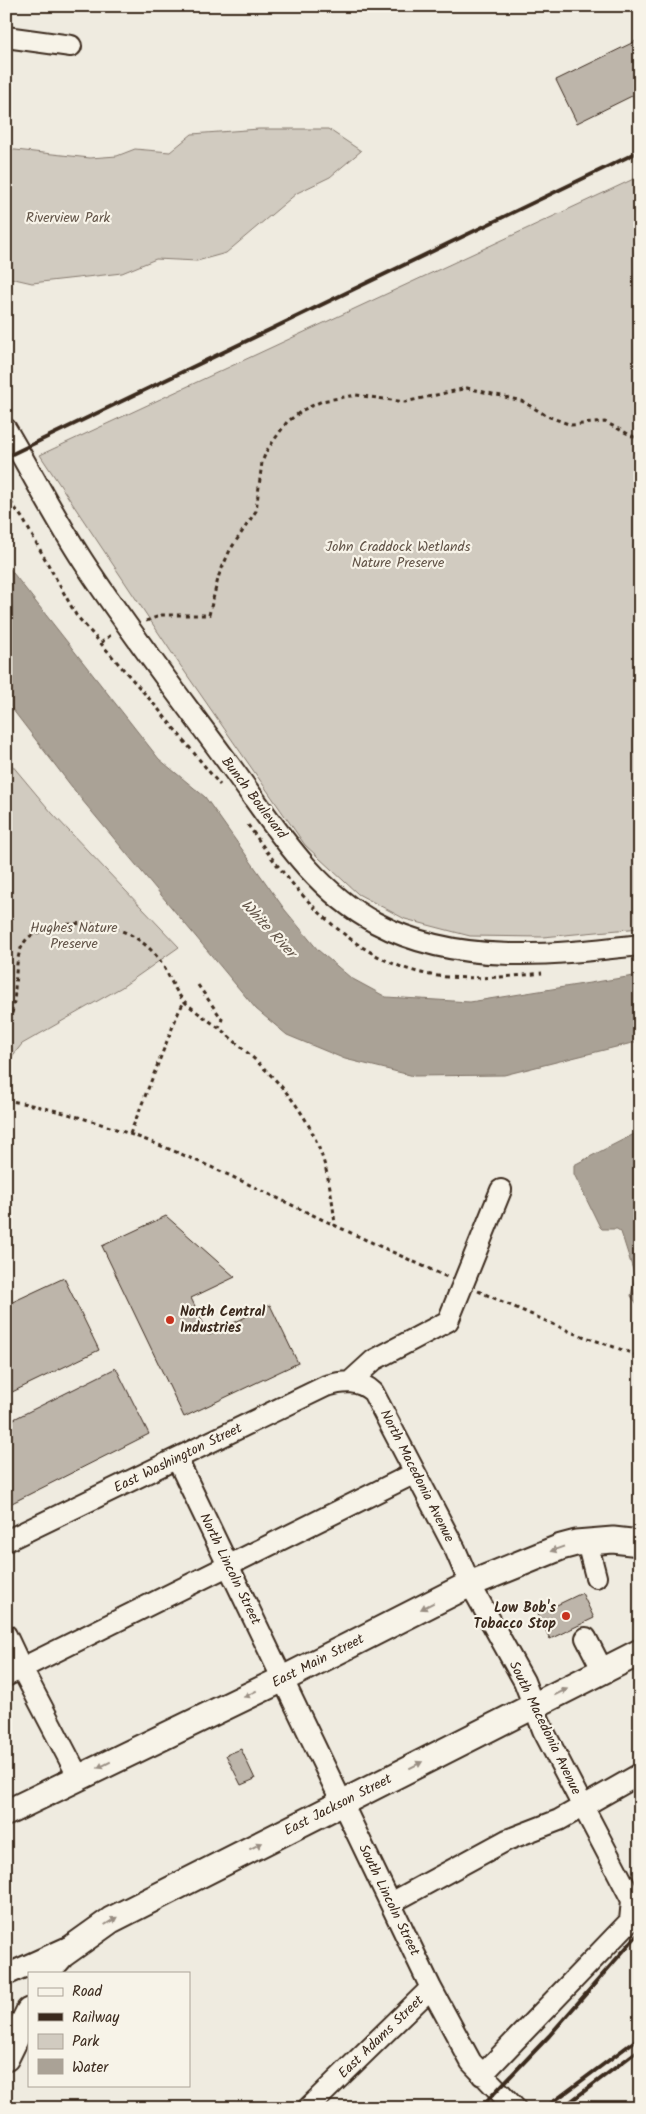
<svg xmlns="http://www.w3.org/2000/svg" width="646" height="2114" font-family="Kalam,sans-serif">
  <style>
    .green { fill: #d1cbc0; stroke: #867a6f }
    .water { fill: #aaa296; stroke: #7e7266 }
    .building { fill: #bdb5aa; stroke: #3b2a1e }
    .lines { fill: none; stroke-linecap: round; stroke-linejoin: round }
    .minor-casing { stroke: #3b2a1e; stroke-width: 24 }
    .major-casing { stroke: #3b2a1e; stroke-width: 29 }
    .path { stroke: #3b2a1e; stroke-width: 3; stroke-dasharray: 4 4; stroke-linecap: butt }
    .minor { stroke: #f7f3e8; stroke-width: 20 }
    .major { stroke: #f7f3e8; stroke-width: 25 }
    .rail { stroke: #3b2a1e; stroke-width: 4 }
    .oneway { fill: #998e83 }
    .poi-dot { fill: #c8321e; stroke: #f7f3e8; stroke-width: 2 }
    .labels { text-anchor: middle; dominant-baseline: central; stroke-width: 4.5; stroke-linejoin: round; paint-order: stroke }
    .park-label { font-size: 14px; fill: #605246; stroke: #f7f3e8 }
    .street-label { font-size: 14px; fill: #3b2a1e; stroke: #f7f3e8 }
    .poi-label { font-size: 14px; font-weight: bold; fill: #3b2a1e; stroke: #f7f3e8; text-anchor: start }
    .water-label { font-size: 15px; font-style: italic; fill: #625448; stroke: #f7f3e8 }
  </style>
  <rect width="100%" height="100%" fill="#efebe0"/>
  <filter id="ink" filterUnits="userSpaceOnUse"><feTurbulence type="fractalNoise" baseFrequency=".02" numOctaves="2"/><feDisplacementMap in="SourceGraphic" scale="10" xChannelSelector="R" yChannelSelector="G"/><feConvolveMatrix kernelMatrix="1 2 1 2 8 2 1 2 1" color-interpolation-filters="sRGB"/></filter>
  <g filter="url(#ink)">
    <path class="green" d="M259,129H328L361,151L330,177L297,193L226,253L197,261L156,259L122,273L32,283L6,277V149L90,158L117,156L135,149L170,152L192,134Z
      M640,176V928L543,937L470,936L405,919L358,894L305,845L178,662L40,455Z
      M6,758L52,813L179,947L122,987L22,1044L6,1064Z"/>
    <path class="water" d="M6,564L159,759L205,797L285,910L318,950L351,978L386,997L470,1002L640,975V1041L504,1075L414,1076L345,1059L287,1035L256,1009L82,800L6,701Z
      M640,1131V1305L637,1304L631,1296L635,1276L621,1232L617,1229H602L600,1227L574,1174V1165Z"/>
    <path class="building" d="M640,39V92L577,123L556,80Z
      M166,1216L235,1277L191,1298L209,1335L270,1305L298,1363L184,1417L102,1246Z
      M64,1278L99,1350L6,1395V1305Z
      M116,1368L149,1434L6,1506V1423Z
      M582,1593L594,1618L550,1639L538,1614Z
      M241,1749L255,1779L241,1785L226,1755Z"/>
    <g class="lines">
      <g class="minor-casing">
        <path id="minor" d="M6,37L71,46
          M6,429C32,473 55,518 83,561C128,630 180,697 229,764C272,822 311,889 376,923C457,966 552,955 640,945
          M351,1381L374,1360L448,1321L501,1190
          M177,1459L431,1988L471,2062L515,2108
          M6,1541L326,1386C343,1381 359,1379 373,1392L455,1549L470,1584L524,1681L543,1730L632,1900L630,1921L482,2075
          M587,1542L596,1577
          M6,1635L22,1669L79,1778
          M586,1638L603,1671
          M6,1676L415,1473
          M391,1903L507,1840L559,1820L640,1774
          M6,1975L66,1948
          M308,2108L431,1988"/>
      </g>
      <g class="major-casing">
        <path id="major" d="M6,1813L283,1679L470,1584L561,1547L576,1543L613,1540L640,1543
          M46,1973L62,1955L111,1920L640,1652
          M6,2058L29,2011"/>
      </g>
      <path class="path" d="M6,495L23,519L76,615L159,710L220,785
        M146,621L162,615H209L219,575L230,550L256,511L262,462L267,450L287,422L303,410L322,401L356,395L405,402L467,388L522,401L547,416L571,425L605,422L640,440
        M101,643L112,634
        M248,825C295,893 358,970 447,977C479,979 510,977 542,973
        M198,985L222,1019L219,1028
        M6,1028C22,1003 8,957 28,938C32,934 40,932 45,930C83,916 132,924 158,958C169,972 173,991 186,1003C198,1014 212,1022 225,1033C295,1093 327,1130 335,1226
        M6,1100C109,1118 203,1162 296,1207C346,1231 397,1254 447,1277
        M130,1134L179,1011L184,1002
        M478,1291L571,1332L640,1356"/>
      <use href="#minor" class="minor"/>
      <use href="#major" class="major"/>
      <path class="rail" d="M6,457L640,151
        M480,2108L549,2036L640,1932
        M545,2108L640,2037
        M562,2108L640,2049"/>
    </g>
    <defs><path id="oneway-solid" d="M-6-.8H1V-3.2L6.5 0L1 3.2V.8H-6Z" transform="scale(1.25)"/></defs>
    <g class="oneway">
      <use href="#oneway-solid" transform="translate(557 1549) rotate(160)"/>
      <use href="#oneway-solid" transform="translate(427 1606) rotate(153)"/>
      <use href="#oneway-solid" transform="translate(561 1692) rotate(-26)"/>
      <use href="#oneway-solid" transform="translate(250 1694) rotate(154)"/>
      <use href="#oneway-solid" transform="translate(104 1765) rotate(154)"/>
      <use href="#oneway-solid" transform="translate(416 1765) rotate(-27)"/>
      <use href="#oneway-solid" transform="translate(256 1846) rotate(-27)"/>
      <use href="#oneway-solid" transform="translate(111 1921) rotate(-32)"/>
    </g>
  </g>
  <g class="poi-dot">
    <circle cx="170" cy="1320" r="5"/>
    <circle cx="566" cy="1616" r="5"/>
  </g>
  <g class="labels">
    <g class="park-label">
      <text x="68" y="218">Riverview Park</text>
      <text x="398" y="547">John Craddock Wetlands<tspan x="398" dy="16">Nature Preserve</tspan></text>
      <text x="74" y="928">Hughes Nature<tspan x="74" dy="16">Preserve</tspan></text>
    </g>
    <g class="street-label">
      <text transform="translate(254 798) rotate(53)">Bunch Boulevard</text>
      <text transform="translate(178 1458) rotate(-26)">East Washington Street</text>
      <text transform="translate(417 1476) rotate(63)">North Macedonia Avenue</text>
      <text transform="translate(230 1569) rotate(64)">North Lincoln Street</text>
      <text transform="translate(318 1661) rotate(-27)">East Main Street</text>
      <text transform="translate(545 1728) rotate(64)">South Macedonia Avenue</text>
      <text transform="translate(338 1805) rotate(-27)">East Jackson Street</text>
      <text transform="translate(389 1900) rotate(64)">South Lincoln Street</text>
      <text transform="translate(381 2037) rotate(-44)">East Adams Street</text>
    </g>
    <g class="poi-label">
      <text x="180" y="1312">North Central<tspan x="180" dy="16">Industries</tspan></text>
      <text x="556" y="1608" text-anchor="end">Low Bob's<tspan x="556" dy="16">Tobacco Stop</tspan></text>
    </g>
    <g class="water-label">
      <text transform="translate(268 929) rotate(47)">White River</text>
    </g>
  </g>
  <rect width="646" height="2114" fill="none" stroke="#f7f3e8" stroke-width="25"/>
  <rect x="12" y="12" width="621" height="2089" fill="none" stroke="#3b2a1e" stroke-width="2" filter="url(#ink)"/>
  <rect x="28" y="1972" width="162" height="115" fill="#f7f3e8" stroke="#aca397"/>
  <rect x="38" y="1988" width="25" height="8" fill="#f7f3e8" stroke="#aca397"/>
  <text x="72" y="1996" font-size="15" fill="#3b2a1e">Road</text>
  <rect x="38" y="2013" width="25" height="8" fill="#3b2a1e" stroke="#aca397"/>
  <text x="72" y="2022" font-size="15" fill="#3b2a1e">Railway</text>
  <rect x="38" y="2034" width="25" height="15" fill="#d1cbc0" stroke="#aca397"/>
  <text x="72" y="2046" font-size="15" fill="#3b2a1e">Park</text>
  <rect x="38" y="2059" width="25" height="15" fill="#aaa296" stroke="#aca397"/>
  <text x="72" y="2072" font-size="15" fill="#3b2a1e">Water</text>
</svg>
